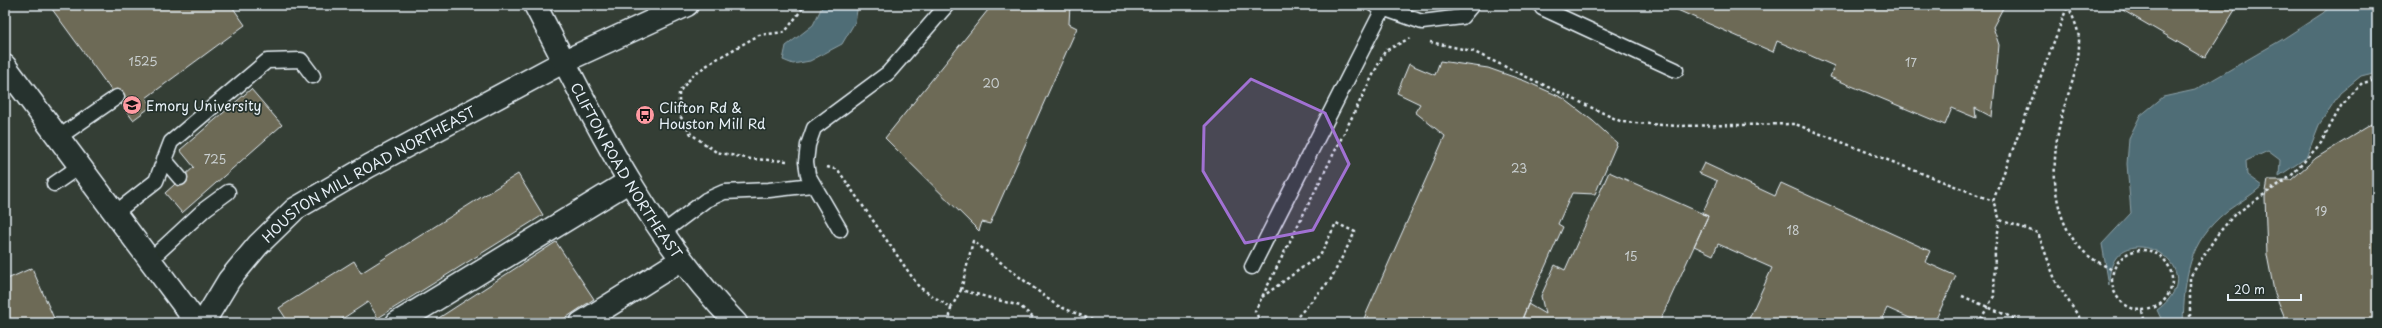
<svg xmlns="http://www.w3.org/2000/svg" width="2382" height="328" font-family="'Playpen Sans',sans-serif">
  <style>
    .water { fill: #506d76; stroke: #8da2aa }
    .building { fill: #6d6a57; stroke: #e8f1f8 }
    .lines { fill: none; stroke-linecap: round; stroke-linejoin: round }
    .lane-casing { stroke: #e8f1f8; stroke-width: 17 }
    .street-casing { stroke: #e8f1f8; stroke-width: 25 }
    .secondary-casing { stroke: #e8f1f8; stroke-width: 25 }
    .path { stroke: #e8f1f8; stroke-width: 2.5; stroke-dasharray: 3 3; stroke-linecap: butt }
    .lane { stroke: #26332d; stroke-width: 14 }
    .street { stroke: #26332d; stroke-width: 22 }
    .secondary { stroke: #26332d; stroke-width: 22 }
    .marked { fill: #a171d3; fill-opacity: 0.2; stroke: #a171d3; stroke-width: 3; stroke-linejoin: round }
    .labels { text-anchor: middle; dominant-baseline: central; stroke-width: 3.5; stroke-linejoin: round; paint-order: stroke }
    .number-label { font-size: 12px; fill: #c9cfd0 }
    .poi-label { font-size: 14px; fill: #e8f1f8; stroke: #26332d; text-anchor: start }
    .street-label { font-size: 14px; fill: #e8f1f8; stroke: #26332d }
  </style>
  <rect width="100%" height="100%" fill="#343e35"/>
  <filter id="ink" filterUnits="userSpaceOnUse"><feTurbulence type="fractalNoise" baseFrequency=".025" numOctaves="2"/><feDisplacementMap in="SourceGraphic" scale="8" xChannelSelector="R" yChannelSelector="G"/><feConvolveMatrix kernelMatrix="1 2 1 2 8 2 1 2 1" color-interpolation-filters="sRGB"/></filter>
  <g filter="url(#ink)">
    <path class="water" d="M823,5H858L855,22L842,44L810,61L793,64L783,60L786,46L813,25Z
      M2332,5H2377V72L2361,76L2340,93L2319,125L2306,158L2279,176L2280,160L2268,151L2246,161L2247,175L2262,186C2251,196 2238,203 2227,211C2187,243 2185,277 2183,323H2163L2157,310C2221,264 2108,208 2109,285L2102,244L2131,213L2127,164L2129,138L2140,116L2163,97L2195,90L2283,39L2323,13Z"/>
    <path class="building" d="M49,5H231L245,25L146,98L152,106L133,120Z
      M992,5H1070L1069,24L1077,28L990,224L982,222L979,231L885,138Z
      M1666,5H2002L2004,6L1993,27L1999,45L1992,117L1975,108L1976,118L1952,108L1945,125L1830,77L1834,66L1777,41L1773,52Z
      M2114,5H2238L2205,58Z
      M1440,61L1488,68L1525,81L1563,98L1593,121L1617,143L1595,194L1572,193L1558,224L1563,227L1520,323H1362L1445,136L1415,112L1420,104L1397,93L1409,64L1435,75Z
      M251,89L282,125L182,213L165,193L194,167L180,150Z
      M2377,121V323H2287L2274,291L2267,255L2265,197L2268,180H2291L2316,158Z
      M1704,163L1775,196L1781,183L1930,251L1925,262L1956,276L1934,323H1921L1887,308L1880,323H1747L1772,268L1718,244L1713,255L1694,246L1708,216L1702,214L1717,181L1699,173Z
      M1609,172L1708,216L1659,323H1536L1523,317L1528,304L1545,314L1541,296L1555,265L1565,270Z
      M518,174L543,215L378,318L368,302L336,323H289L279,308L354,261L361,273Z
      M556,242L594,299L558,323H431Z
      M32,268L56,323H5V280Z"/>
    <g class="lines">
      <g class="lane-casing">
        <path id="lane" d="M1374,5L1422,22L1462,17L1472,5
          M1543,5L1542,8L1676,70
          M59,137L117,97
          M164,159L180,178
          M54,184L80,166
          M115,213L156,181L171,142L267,61L301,60L313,76
          M840,230L808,175L806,162L808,145L814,128L888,73L947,5
          M662,233L706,200L724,192L769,190L812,185
          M150,260L205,209L228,192
          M1252,267L1383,9"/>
      </g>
      <g class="street-casing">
        <g id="street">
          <path d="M5,66L197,323"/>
          <path id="s1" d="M203,323L229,280L258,245L295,209L369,166L565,61L687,5"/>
          <path d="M397,323L628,182"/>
          <path d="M581,323L681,260"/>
        </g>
      </g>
      <g class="secondary-casing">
        <g id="secondary">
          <path id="s2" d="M535,5C593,117 647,232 736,323"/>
        </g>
      </g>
      <path class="path" d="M1430,42L1472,51L1622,122L1677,126L1795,124L1993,201
        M1387,50L1410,38
        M787,161L751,159L716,152L691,134L679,114V92L694,74L715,60L759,35L785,32L805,5
        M827,167L838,170L919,287L951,308L961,290L1020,306L1039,323
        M2112 280a30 30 0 1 1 60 0a30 30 0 1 1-60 0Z
        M961,290L973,241L1056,305L1099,323
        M1962,296L2025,323
        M1262,297L1321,254L1336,223L1355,232L1331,279L1292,323
        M2142,311L2145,323
        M949,323L951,308
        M1261,323L1255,311L1386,49
        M1976,323L1982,317L1994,296L1995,249L2000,220
        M2083,323L2056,282L2038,233L2000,220L1993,201L2068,5C2072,16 2079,29 2079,40C2080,70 2066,95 2060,123C2050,167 2051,227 2090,257C2097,262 2106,266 2114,271
        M2190,323V277L2217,235L2234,215L2291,176L2321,143L2341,106L2362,83L2377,80"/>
      <use href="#lane" class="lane"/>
      <use href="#street" class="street"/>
      <use href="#secondary" class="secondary"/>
    </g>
  </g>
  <path class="marked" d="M1251,79L1325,113L1349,164L1313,230L1245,243L1203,171L1204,126Z"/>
  <defs>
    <g id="university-disc" transform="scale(1)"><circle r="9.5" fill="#ff9aa2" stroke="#26332d"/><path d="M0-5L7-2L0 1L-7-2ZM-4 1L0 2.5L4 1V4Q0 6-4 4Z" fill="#111"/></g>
    <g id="bus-disc" transform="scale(1)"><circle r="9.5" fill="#ff9aa2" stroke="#26332d"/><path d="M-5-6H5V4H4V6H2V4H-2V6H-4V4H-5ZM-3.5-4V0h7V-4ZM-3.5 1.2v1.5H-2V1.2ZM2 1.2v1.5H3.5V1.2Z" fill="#111"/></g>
  </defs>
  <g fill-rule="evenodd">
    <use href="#university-disc" x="132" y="105"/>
    <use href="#bus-disc" x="645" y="115"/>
  </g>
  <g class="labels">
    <g class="number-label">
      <text x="143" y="61">1525</text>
      <text x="1911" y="62">17</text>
      <text x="991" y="83">20</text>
      <text x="215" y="159">725</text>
      <text x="1519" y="168">23</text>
      <text x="2321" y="211">19</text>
      <text x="1793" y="230">18</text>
      <text x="1631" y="256">15</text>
    </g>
    <g class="poi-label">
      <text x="146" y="105">Emory University</text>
      <text x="659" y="107">Clifton Rd &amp;<tspan x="659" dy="16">Houston Mill Rd</tspan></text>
    </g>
    <g class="street-label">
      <text stroke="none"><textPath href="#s2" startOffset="189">CLIFTON ROAD NORTHEAST</textPath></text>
      <text stroke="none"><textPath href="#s1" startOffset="228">HOUSTON MILL ROAD NORTHEAST</textPath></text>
    </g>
  </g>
  <rect width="2382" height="328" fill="none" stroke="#26332d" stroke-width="20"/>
  <rect x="10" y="10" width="2362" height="308" fill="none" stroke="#e8f1f8" stroke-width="1.5" filter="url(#ink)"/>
  <path d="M2228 294v6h73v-6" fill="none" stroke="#e8f1f8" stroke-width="2"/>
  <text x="2234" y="294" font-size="12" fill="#e8f1f8" stroke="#26332d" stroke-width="3" paint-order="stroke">20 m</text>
</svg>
